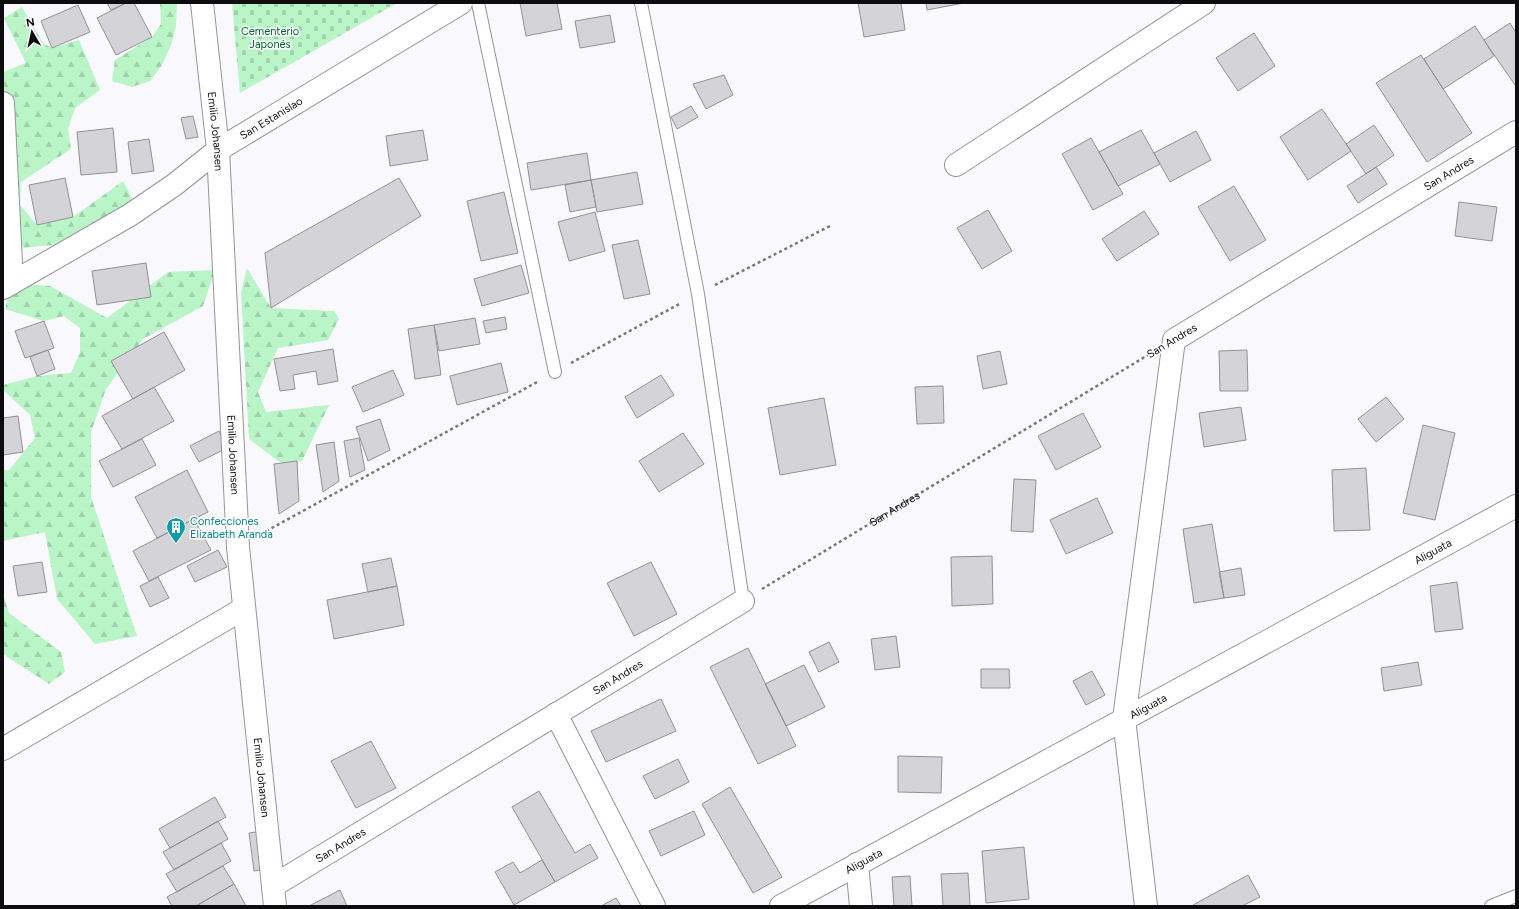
<svg xmlns="http://www.w3.org/2000/svg" width="1519" height="909" font-family="Figtree,sans-serif">
  <style>
    .forest { fill: url(#forest-firs) }
    .cemetery { fill: url(#cemetery-stones) }
    .building { fill: #d4d3d8; stroke: #929195 }
    .lines { fill: none; stroke-linecap: round; stroke-linejoin: round }
    .lane-casing { stroke: #959498; stroke-width: 14 }
    .street-casing { stroke: #959498; stroke-width: 24 }
    .path { stroke: #78787b; stroke-width: 2.5; stroke-dasharray: 3 3; stroke-linecap: butt }
    .lane { stroke: #fff; stroke-width: 12 }
    .street { stroke: #fff; stroke-width: 22 }
    .labels { text-anchor: middle; dominant-baseline: central; stroke-width: 3; stroke-linejoin: round; paint-order: stroke }
    .park-label { font-size: 11px; fill: #00642f; stroke: #fff }
    .street-label { font-size: 11px; fill: #0d0d0f; stroke: #fff }
    .culture-label { font-size: 11px; fill: #0d838f; stroke: #fff; text-anchor: start }
  </style>
  <defs>
    <pattern id="forest-firs" width="22" height="20" patternUnits="userSpaceOnUse"><rect width="22" height="20" fill="#baf5c8"/><path d="M5 1l3.5 6h-7zM16 11l3.5 6h-7z" fill="#9fd1ab"/></pattern>
    <pattern id="cemetery-stones" width="16" height="16" patternUnits="userSpaceOnUse"><rect width="16" height="16" fill="#baf5c8"/><path d="M2 7V4a2 2 0 0 1 4 0v3zM10 15v-3a2 2 0 0 1 4 0v3z" fill="#9fd1ab"/></pattern>
  </defs>
  <rect width="100%" height="100%" fill="#f9f8fc"/>
  <path class="forest" d="M160,3H177L176,26L171,45L162,65L150,81L132,87L112,81L115,60L152,37L161,24Z
    M22,7L43,43L52,48L79,40L100,90L75,108L68,128L71,149L21,182L20,205L37,225L73,217L123,181L132,198L111,224L69,243L24,248L9,235L3,216V72L26,63L4,18Z
    M247,268L271,308L334,311L339,319L328,340L278,348L258,392L266,412L329,405L302,461L281,463L249,439L241,292Z
    M215,270L203,306L143,339L106,389L91,432V497L137,636L95,644L57,599L45,532L3,541V470H9L35,438L30,415L3,390V385L37,376L71,373L80,352V328L64,316L44,321L5,309L12,283L50,286L107,318L168,272Z
    M3,594L9,613L61,652L65,672L49,684L3,654Z"/>
  <path class="cemetery" d="M232,3H397L240,93Z"/>
  <path class="building" d="M107,3H126L111,10Z
    M126,3H134L152,37L116,55L97,18Z
    M520,3H557L562,29L526,36Z
    M858,3H901L905,30L864,37Z
    M926,3H964L927,10Z
    M78,5L90,32L52,48L41,21Z
    M610,15L615,42L580,48L575,21Z
    M1510,23L1516,33V84L1515,85L1484,40Z
    M1475,26L1494,56L1443,89L1424,59Z
    M1254,33L1275,66L1238,91L1216,58Z
    M1421,55L1472,133L1427,162L1376,83Z
    M724,75L733,95L706,109L693,84Z
    M691,106L698,117L677,129L671,117Z
    M1322,109L1351,151L1308,180L1280,137Z
    M193,116L198,137L186,139L181,118Z
    M1374,125L1394,155L1366,174L1346,144Z
    M113,128L117,172L81,175L77,132Z
    M423,130L428,160L390,166L386,136Z
    M1141,130L1160,164L1118,186L1099,152Z
    M1196,131L1211,160L1170,182L1154,153Z
    M1091,138L1123,194L1093,210L1062,154Z
    M149,139L154,171L132,174L128,142Z
    M587,153L591,180L531,190L527,163Z
    M1376,167L1387,184L1358,203L1347,186Z
    M637,172L643,204L597,212L591,180Z
    M65,178L73,217L37,225L29,185Z
    M399,178L421,216L271,308L265,253Z
    M591,180L596,207L570,212L565,185Z
    M1234,186L1266,240L1230,261L1198,207Z
    M504,192L518,253L481,261L467,201Z
    M1459,202L1497,207L1492,241L1455,236Z
    M988,210L1012,251L982,269L957,228Z
    M1144,211L1159,234L1117,261L1102,239Z
    M595,212L605,251L569,261L558,222Z
    M638,240L650,294L624,299L612,245Z
    M146,263L151,297L97,305L92,271Z
    M521,265L529,293L482,306L474,279Z
    M505,317L507,329L486,333L483,321Z
    M475,318L480,344L439,351L434,325Z
    M44,321L54,348L25,358L15,331Z
    M434,325L441,375L415,379L408,329Z
    M164,332L185,370L133,399L111,361Z
    M333,349L338,381L318,385L316,371L293,375L295,389L280,391L274,359Z
    M48,350L55,369L37,376L30,357Z
    M1247,350L1248,391H1220L1219,351Z
    M1000,351L1007,384L983,389L977,356Z
    M501,363L508,392L457,405L450,376Z
    M393,370L404,395L363,412L352,387Z
    M661,375L674,395L637,418L625,397Z
    M943,386L944,423L917,424L915,387Z
    M154,387L174,421L122,449L102,416Z
    M1386,397L1404,419L1376,442L1358,419Z
    M824,398L836,465L780,475L768,408Z
    M1241,407L1246,440L1204,447L1199,413Z
    M1083,413L1101,447L1056,470L1038,436Z
    M18,416L23,452L3,455V418Z
    M380,419L390,450L368,461L356,427Z
    M1423,425L1455,433L1435,520L1403,513Z
    M219,431L227,448L199,462L190,446Z
    M683,433L704,464L659,492L639,461Z
    M359,438L365,470L350,477L344,441Z
    M142,439L156,465L113,487L99,461Z
    M334,442L339,481L323,492L316,445Z
    M297,461L299,501L279,514L274,464Z
    M1366,468L1370,530L1334,531L1332,470Z
    M187,470L208,512L157,538L135,497Z
    M1014,479L1036,480L1033,532L1011,531Z
    M1097,498L1113,533L1066,554L1050,520Z
    M194,519L211,550L149,581L133,551Z
    M1212,524L1224,598L1194,603L1183,529Z
    M218,550L227,567L195,582L187,566Z
    M992,556L993,604L952,606L951,557Z
    M391,558L397,586L368,592L362,564Z
    M42,562L47,592L18,596L13,566Z
    M651,562L677,614L634,636L607,583Z
    M1241,568L1245,595L1224,598L1219,572Z
    M158,577L169,598L150,607L140,586Z
    M1457,582L1463,629L1435,632L1430,586Z
    M397,586L404,625L334,639L327,600Z
    M896,636L900,667L875,670L871,639Z
    M829,642L839,662L819,672L809,652Z
    M748,648L796,746L758,764L710,667Z
    M1418,662L1422,685L1384,691L1381,668Z
    M804,665L825,707L786,726L765,684Z
    M981,669H1009L1010,688H981Z
    M1092,671L1105,695L1086,705L1073,681Z
    M661,699L676,731L606,762L591,731Z
    M371,741L396,788L356,808L331,761Z
    M898,756L942,757L941,793L898,792Z
    M678,759L689,782L655,799L643,776Z
    M730,787L782,877L753,893L702,804Z
    M539,791L575,853L590,844L598,858L555,882L512,807Z
    M215,797L226,817L170,848L159,829Z
    M694,811L705,835L661,856L649,831Z
    M218,821L228,839L174,870L163,852Z
    M264,831L269,869L254,871L249,833Z
    M221,843L231,861L177,892L166,874Z
    M1024,847L1029,899L986,903L982,851Z
    M542,860L555,882L514,905L495,872L513,862L520,873Z
    M223,866L234,884L196,906H172L167,897Z
    M968,873L970,906H943L941,874Z
    M1248,875L1260,897L1242,906H1194L1193,905Z
    M910,876L912,906H894L892,877Z
    M234,884L246,906H196Z
    M340,890L347,906H309Z
    M616,898L621,906H601Z"/>
  <g class="lines">
    <g class="lane-casing">
      <path id="lane" d="M478,3L555,372
        M641,3L698,294L743,601
        M1491,906L1516,896"/>
    </g>
    <g class="street-casing">
      <g id="street">
        <path id="s2" d="M202,3L218,150L238,547L275,906"/>
        <path d="M3,103L12,283"/>
        <path d="M956,165L1204,3"/>
        <path id="s3" d="M3,288L130,215L174,185L218,150L461,3"/>
        <path d="M556,714L654,906"/>
        <path d="M3,749L243,609"/>
        <path d="M857,864L861,906"/>
        <path id="s4" d="M273,886L743,601"/>
        <path id="s5" d="M781,906L1516,506"/>
        <path id="s6" d="M1146,906L1124,719L1174,340L1516,132"/>
      </g>
    </g>
    <g class="path">
      <path d="M715,285L830,226"/>
      <path d="M571,363L681,303"/>
      <path d="M261,534L539,381"/>
      <path id="s1" d="M762,589L1148,355"/>
    </g>
    <use href="#lane" class="lane"/>
    <use href="#street" class="street"/>
  </g>
  <defs>
    <g id="building-pin" transform="scale(1)"><path d="M0 17L-7.5 6A9.5 9.5 0 1 1 7.5 6Z" fill="#0f9aa8" stroke="#fff"/><path d="M-4-6H4V6H1V3H-1V6H-4ZM-2.5-4.3h1.7v1.8h-1.7ZM.8-4.3h1.7v1.8H.8ZM-2.5-1h1.7V.8h-1.7ZM.8-1h1.7V.8H.8Z" fill="#fff"/></g>
  </defs>
  <g fill-rule="evenodd">
    <use href="#building-pin" x="176" y="527"/>
  </g>
  <g class="labels">
    <g class="park-label">
      <text x="270" y="31">Cementerio<tspan x="270" dy="13">Japonés</tspan></text>
    </g>
    <g class="street-label">
      <text stroke="none"><textPath href="#s3" startOffset="318">San Estanislao</textPath></text>
      <text stroke="none"><textPath href="#s2" startOffset="129">Emilio Johansen</textPath></text>
      <text stroke="none"><textPath href="#s6" startOffset="892">San Andres</textPath></text>
      <text transform="translate(1172 341) rotate(-31)">San Andres</text>
      <text stroke="none"><textPath href="#s2" startOffset="453">Emilio Johansen</textPath></text>
      <text stroke="none"><textPath href="#s1" startOffset="155">San Andres</textPath></text>
      <text stroke="none"><textPath href="#s5" startOffset="742">Aliguata</textPath></text>
      <text stroke="none"><textPath href="#s4" startOffset="403">San Andres</textPath></text>
      <text stroke="none"><textPath href="#s5" startOffset="418">Aliguata</textPath></text>
      <text stroke="none"><textPath href="#s2" startOffset="777">Emilio Johansen</textPath></text>
      <text stroke="none"><textPath href="#s4" startOffset="79">San Andres</textPath></text>
      <text stroke="none"><textPath href="#s5" startOffset="94">Aliguata</textPath></text>
    </g>
    <g class="culture-label">
      <text x="190" y="521">Confecciones<tspan x="190" dy="13">Elizabeth Aranda</tspan></text>
    </g>
  </g>
  <rect width="1519" height="909" fill="none" stroke="#0d0d0f" stroke-width="8"/>
  <g transform="translate(32 32) rotate(351)" stroke="#ffffff" stroke-width="3" paint-order="stroke">
  <path d="M0-3L7 15L0 10L-7 15Z" fill="#0d0d0f"/>
  <text y="-6" font-size="11" font-weight="bold" text-anchor="middle" fill="#0d0d0f">N</text>
  </g>
</svg>
